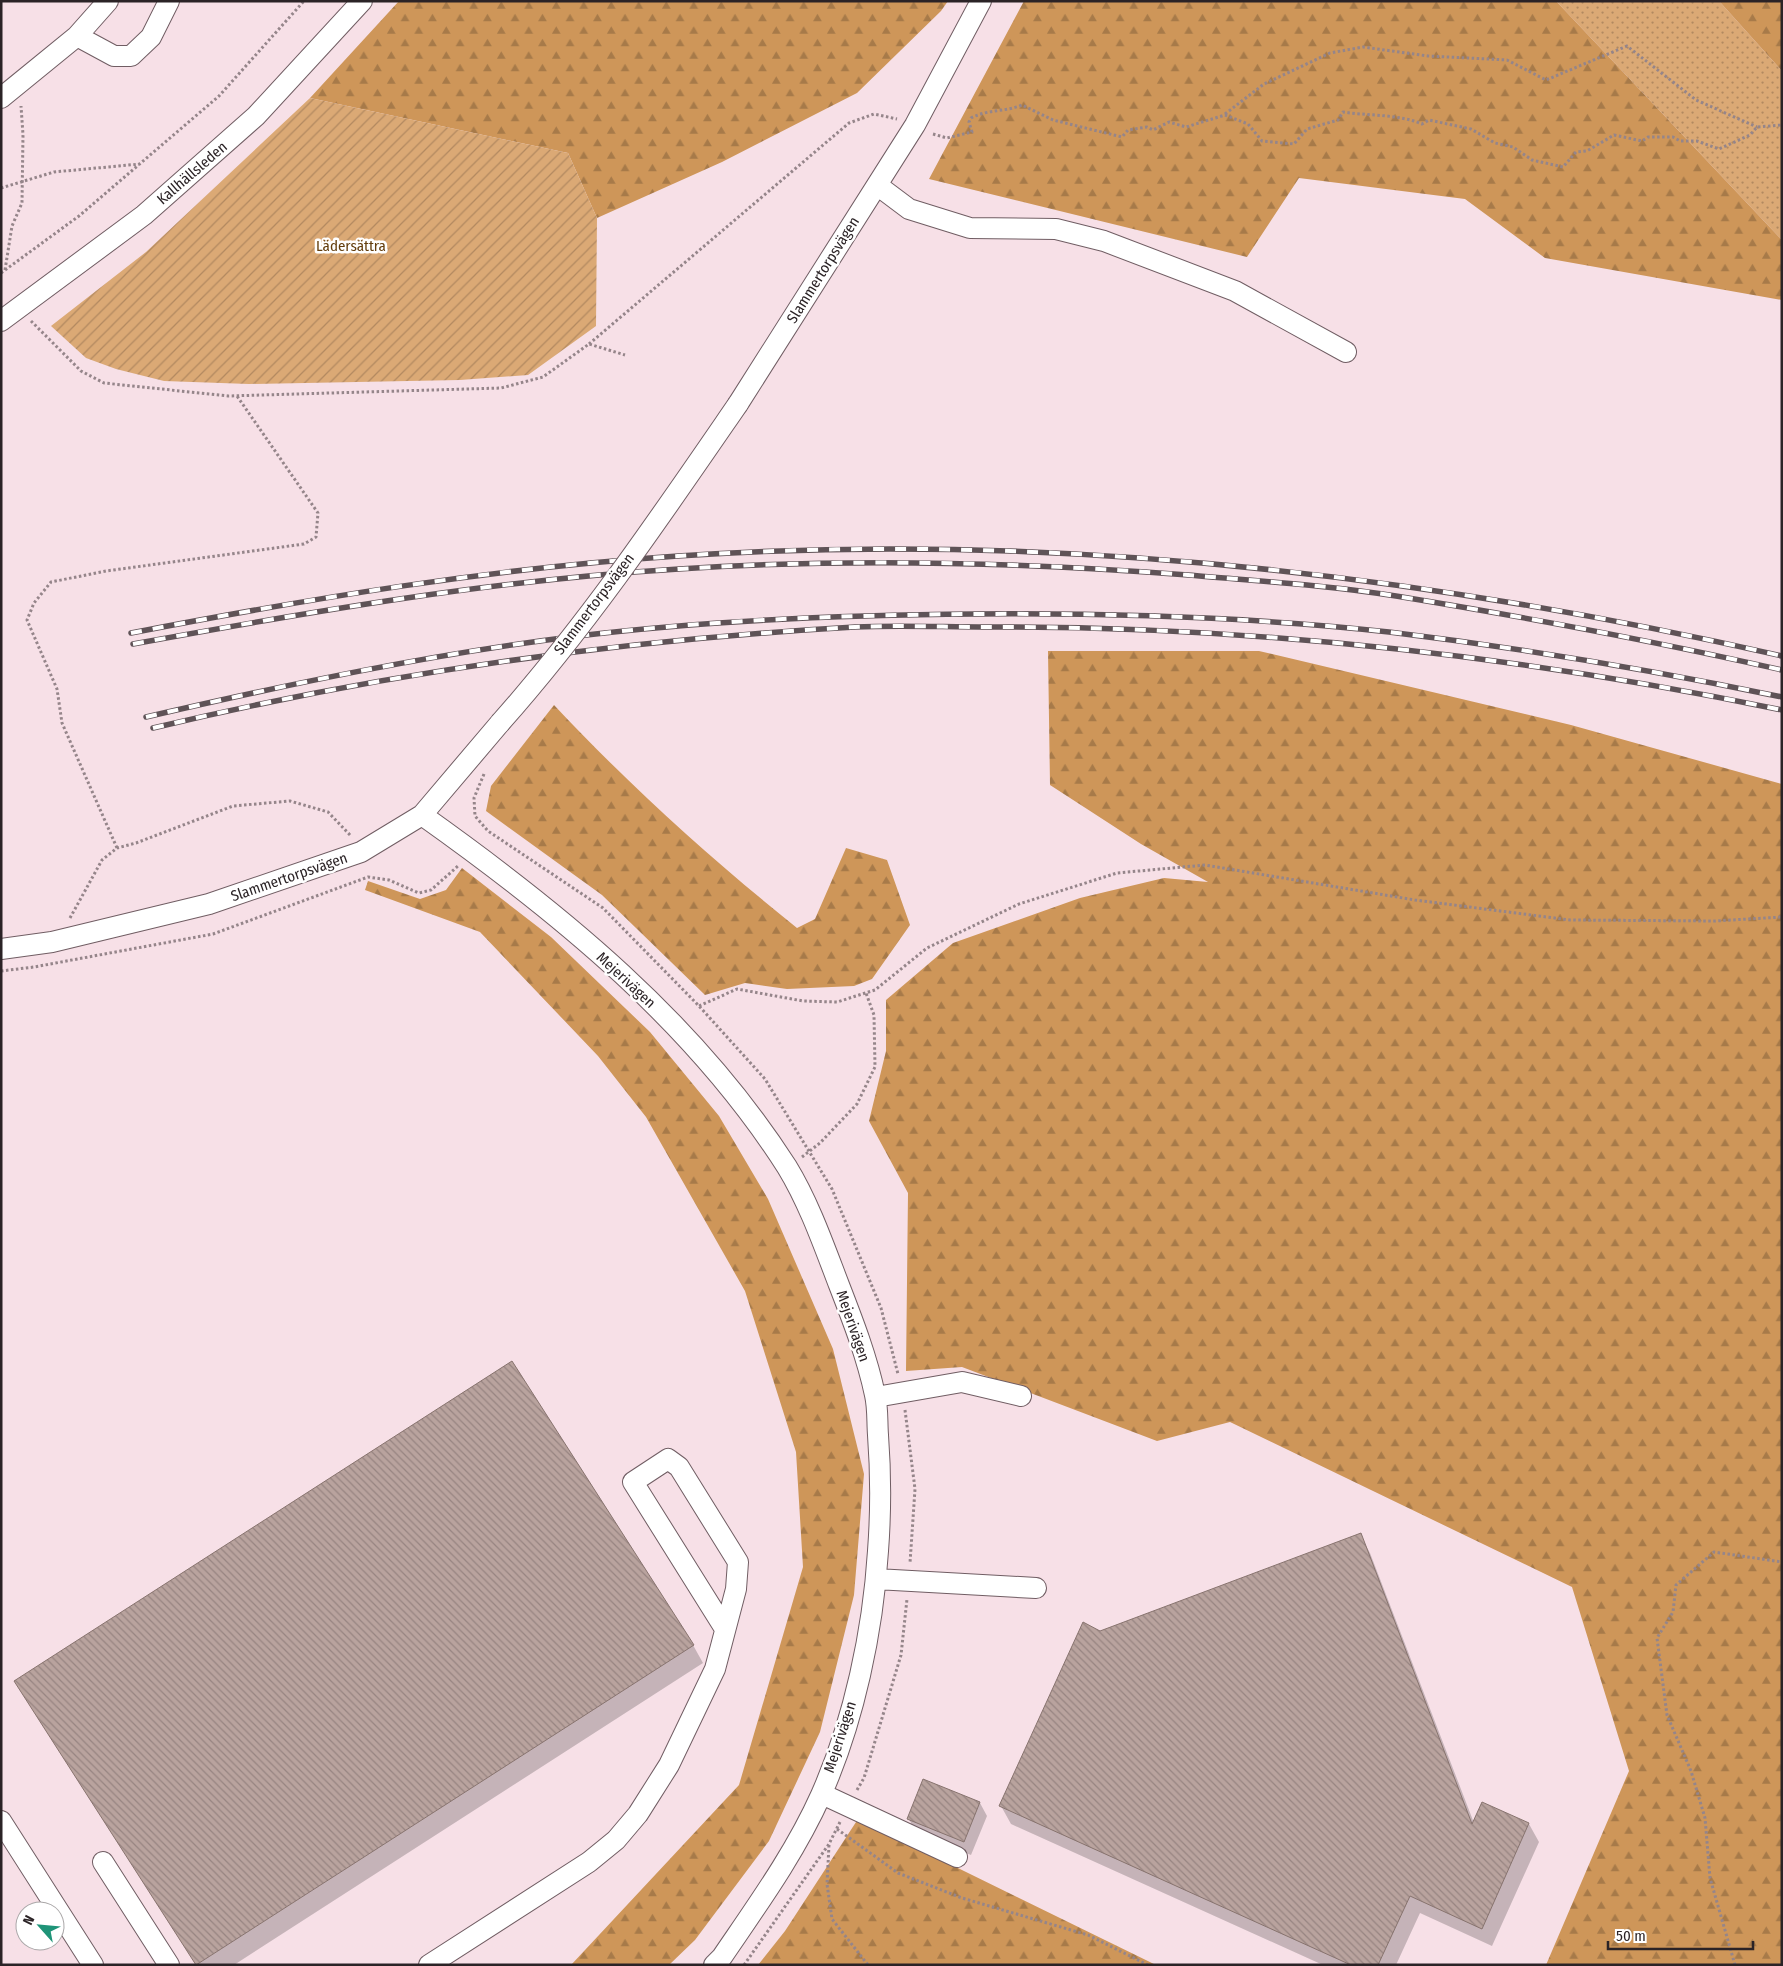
<svg xmlns="http://www.w3.org/2000/svg" width="1783" height="1966" font-family="'Fira Sans Condensed',sans-serif">
  <style>
    .grass { fill: url(#grass-dots) }
    .forest { fill: url(#forest-firs) }
    .garden { fill: url(#garden-furrows) }
    .shadow { fill: #0003 }
    .building { fill: url(#building-back-hatch); stroke: #87736e }
    .lines { fill: none; stroke-linecap: round; stroke-linejoin: round }
    .minor-casing { stroke: #705d63; stroke-width: 22 }
    .path { stroke: #95858a; stroke-width: 3; stroke-dasharray: 2.5 2.5; stroke-linecap: butt }
    .minor { stroke: #fff; stroke-width: 20 }
    .rail-casing { stroke: #5f5357; stroke-width: 5.5 }
    .rail { stroke: #fff; stroke-width: 4; stroke-dasharray: 11; stroke-linecap: butt }
    .minor-bridge-casing { stroke: #705d63; stroke-width: 22; stroke-linecap: butt }
    .minor-bridge { stroke: #fff; stroke-width: 20 }
    .labels { text-anchor: middle; dominant-baseline: central; stroke-width: 5; stroke-linejoin: round; paint-order: stroke }
    .street-label { font-size: 15px; fill: #2b2326; stroke: #fff }
    .park-label { font-size: 15px; fill: #633d0c; stroke: #fff }
  </style>
  <defs>
    <pattern id="grass-dots" width="8" height="8" patternUnits="userSpaceOnUse" patternTransform="scale(1.25)"><rect width="8" height="8" fill="#dba975"/><path d="M2 2h.1M6 6h.1" fill="none" stroke="#b28960" stroke-width="1.8" stroke-linecap="round"/></pattern>
    <pattern id="forest-firs" width="22" height="20" patternUnits="userSpaceOnUse" patternTransform="scale(1.25)"><rect width="22" height="20" fill="#ce9659"/><path d="M5 1l3.5 6h-7zM16 11l3.5 6h-7z" fill="#a77a49"/></pattern>
    <pattern id="garden-furrows" width="10" height="10" patternUnits="userSpaceOnUse" patternTransform="scale(1.25)"><rect width="10" height="10" fill="#dba975"/><path d="M-1 1l2-2M0 10L10 0M9 11l2-2" fill="none" stroke="#b28960"/></pattern>
    <pattern id="building-back-hatch" width="6" height="6" patternUnits="userSpaceOnUse" patternTransform="scale(1.25)"><rect width="6" height="6" fill="#b9a39e"/><path d="M-1 5l2 2M0 0l6 6M5-1l2 2" fill="none" stroke="#978481"/></pattern>
  </defs>
  <rect width="100%" height="100%" fill="#f7e0e7"/>
  <path class="grass" d="M1556,1H1719L1782,71V240Z"/>
  <path class="forest" d="M399,1H948L941,11L857,93L722,162L597,218L568,153L310,98Z
    M1024,1H1556L1782,240V300L1545,258L1465,199L1299,178L1247,257L929,179Z
    M1719,1H1782V71Z
    M1048,651H1259L1571,725L1782,784V1965H1546L1629,1771L1572,1587L1230,1422L1157,1441L962,1367L906,1371L908,1193L869,1121L886,1051V1000L953,943L1080,898L1164,878L1208,882L1141,844L1050,785Z
    M554,705C629,785 711,859 797,928L815,919L846,848L887,860L910,925L872,979L854,986L787,989L745,983L705,995L602,895L486,811L491,786Z
    M462,868L551,937L650,1032L719,1116L768,1199L833,1349L864,1474L854,1595L820,1732L769,1841L695,1940L669,1965H571L739,1785L803,1567L796,1452L745,1291L646,1117L598,1056L480,932L365,890L368,881L420,899L446,890Z
    M858,1819L1156,1965H758L785,1931Z"/>
  <path class="garden" d="M310,98L568,153L597,218L596,326L528,375L460,380L249,384L164,381L116,369L86,358L51,326L146,252Z"/>
  <path class="shadow" d="M1360,1535L1370,1553L1474,1823L1482,1803L1529,1824L1539,1842L1492,1946L1420,1913L1396,1965H1323L1011,1824L1001,1806L1100,1632Z
    M693,1645L703,1663L234,1965H196Z
    M980,1803L987,1816L971,1855L916,1833L909,1819Z"/>
  <path class="building" d="M512,1361L694,1645L196,1965L14,1681Z
    M1361,1533L1472,1824L1482,1802L1529,1823L1482,1929L1410,1896L1378,1965H1351L999,1806L1083,1622L1100,1631Z
    M923,1779L980,1802L964,1842L907,1819Z"/>
  <g class="lines">
    <g class="minor-casing">
      <path id="minor" d="M77,36L114,56H131L151,37L169,1
        M1,98L77,36L108,1
        M877,185L909,209L970,228L1056,229L1104,241L1235,291L1346,352
        M1,321L144,215L256,116L362,1
        M738,404L915,125L981,1
        M422,815C560,913 695,1023 787,1167C809,1203 824,1246 839,1285C853,1321 867,1357 875,1395C878,1408 877,1422 878,1435C881,1475 881,1511 878,1551C873,1631 854,1721 821,1795C795,1853 758,1904 722,1957L714,1965
        M1,949L52,942L209,904L361,852L422,815L500,723
        M876,1397L962,1382L1021,1396
        M876,1579L1036,1588
        M822,1794L957,1857
        M1,1821L93,1965
        M103,1862L169,1965
        M429,1965L589,1862L616,1840L638,1814L669,1765L715,1669L736,1589L738,1562L679,1467L668,1459L633,1482L725,1629"/>
    </g>
    <path class="path" d="M1225,114L1264,84L1330,53L1363,47L1428,56L1507,60L1546,80L1627,46L1696,100L1757,127
      M933,134L947,138L972,132L969,122L971,118C988,109 1006,112 1022,105L1053,120L1122,137L1128,130L1147,127L1153,130L1169,122L1186,127L1225,115L1248,124L1262,141L1294,144L1307,129L1338,120L1343,112C1369,116 1399,114 1422,124L1429,120L1471,129L1495,143L1513,147L1532,160L1563,167L1576,152L1587,151L1614,135L1642,141L1648,137H1673L1680,141H1697L1719,149L1750,135L1757,127L1782,125
      M1,188L54,172L140,164
      M5,270L12,226L22,203L23,135L21,106
      M1,273L79,216L219,96L304,1
      M31,321L81,371L104,383L228,396L501,388L543,377L589,344L625,355
      M589,344L849,123L874,114L897,119
      M484,774L474,798L475,816L488,831L603,908L699,1006L765,1079L832,1189L881,1308L898,1374
      M117,848L62,723L57,689L27,620L34,603L51,582L106,571L304,544L316,537L318,513L237,396
      M70,918L102,860L117,848L136,843L233,806L290,801L328,812L351,836
      M1,971L34,967L213,934L368,877L389,880L419,893L431,890L458,866
      M699,1006L737,989L803,1001L837,1002L875,990L927,948L1019,904L1117,873L1205,865L1415,900L1570,920L1715,921L1782,917
      M802,1157L820,1143L857,1104L875,1067L874,1015L866,993
      M905,1410L915,1489L910,1563
      M857,1790L864,1778L901,1655L907,1599
      M837,1829L898,1873L962,1898L1088,1935L1148,1965
      M829,1845L827,1884L832,1919L868,1965
      M744,1965L829,1844L840,1822
      M1735,1965L1710,1878L1705,1818L1691,1771L1667,1715L1657,1638L1673,1612L1676,1585L1714,1552L1782,1562"/>
    <use href="#minor" class="minor"/>
    <g class="rail-casing">
      <path id="rail" d="M131,633C313,598 493,568 678,556C1048,531 1421,574 1782,656
        M133,644C314,611 495,580 679,569C849,558 1019,562 1188,575C1257,581 1328,585 1396,596C1525,617 1654,641 1782,670
        M146,717C289,684 432,654 578,636C710,620 842,615 975,614C1113,613 1252,617 1389,632C1521,648 1652,670 1782,697
        M153,728C384,673 618,640 855,627C898,625 943,627 987,627C1254,626 1520,656 1782,710"/>
    </g>
    <use href="#rail" class="rail"/>
    <g class="minor-bridge-casing">
      <path id="minor-bridge" d="M500,723C588,624 663,513 738,404"/>
    </g>
    <use href="#minor-bridge" class="minor-bridge"/>
  </g>
  <g class="labels">
    <g class="street-label">
      <text transform="translate(192 173) rotate(-41)">Kallhällsleden</text>
      <text transform="translate(823 270) rotate(-58)">Slammertorpsvägen</text>
      <text transform="translate(594 604) rotate(-53)">Slammertorpsvägen</text>
      <text transform="translate(289 877) rotate(-19)">Slammertorpsvägen</text>
      <text transform="translate(626 980) rotate(43)">Mejerivägen</text>
      <text transform="translate(853 1326) rotate(71)">Mejerivägen</text>
      <text transform="translate(840 1737) rotate(-72)">Mejerivägen</text>
    </g>
    <g class="park-label">
      <text x="351" y="246">Lädersättra</text>
    </g>
  </g>
  <rect width="1783" height="1966" fill="none" stroke="#2b2326" stroke-width="5"/>
  <g transform="translate(40 1926) rotate(297)"><circle r="24" fill="#ffffff" stroke="#aaa7a8"/>
  <path d="M0-4L9 19L0 12L-9 19Z" fill="#1f9478"/>
  <text y="-8" font-size="14" font-weight="bold" text-anchor="middle" fill="#2b2326">N</text>
  </g>
  <path d="M1608 1941v8h145v-8" fill="none" stroke="#2b2326" stroke-width="2.5"/>
  <text x="1616" y="1941" font-size="15" fill="#2b2326" stroke="#ffffff" stroke-width="4" paint-order="stroke">50 m</text>
</svg>
